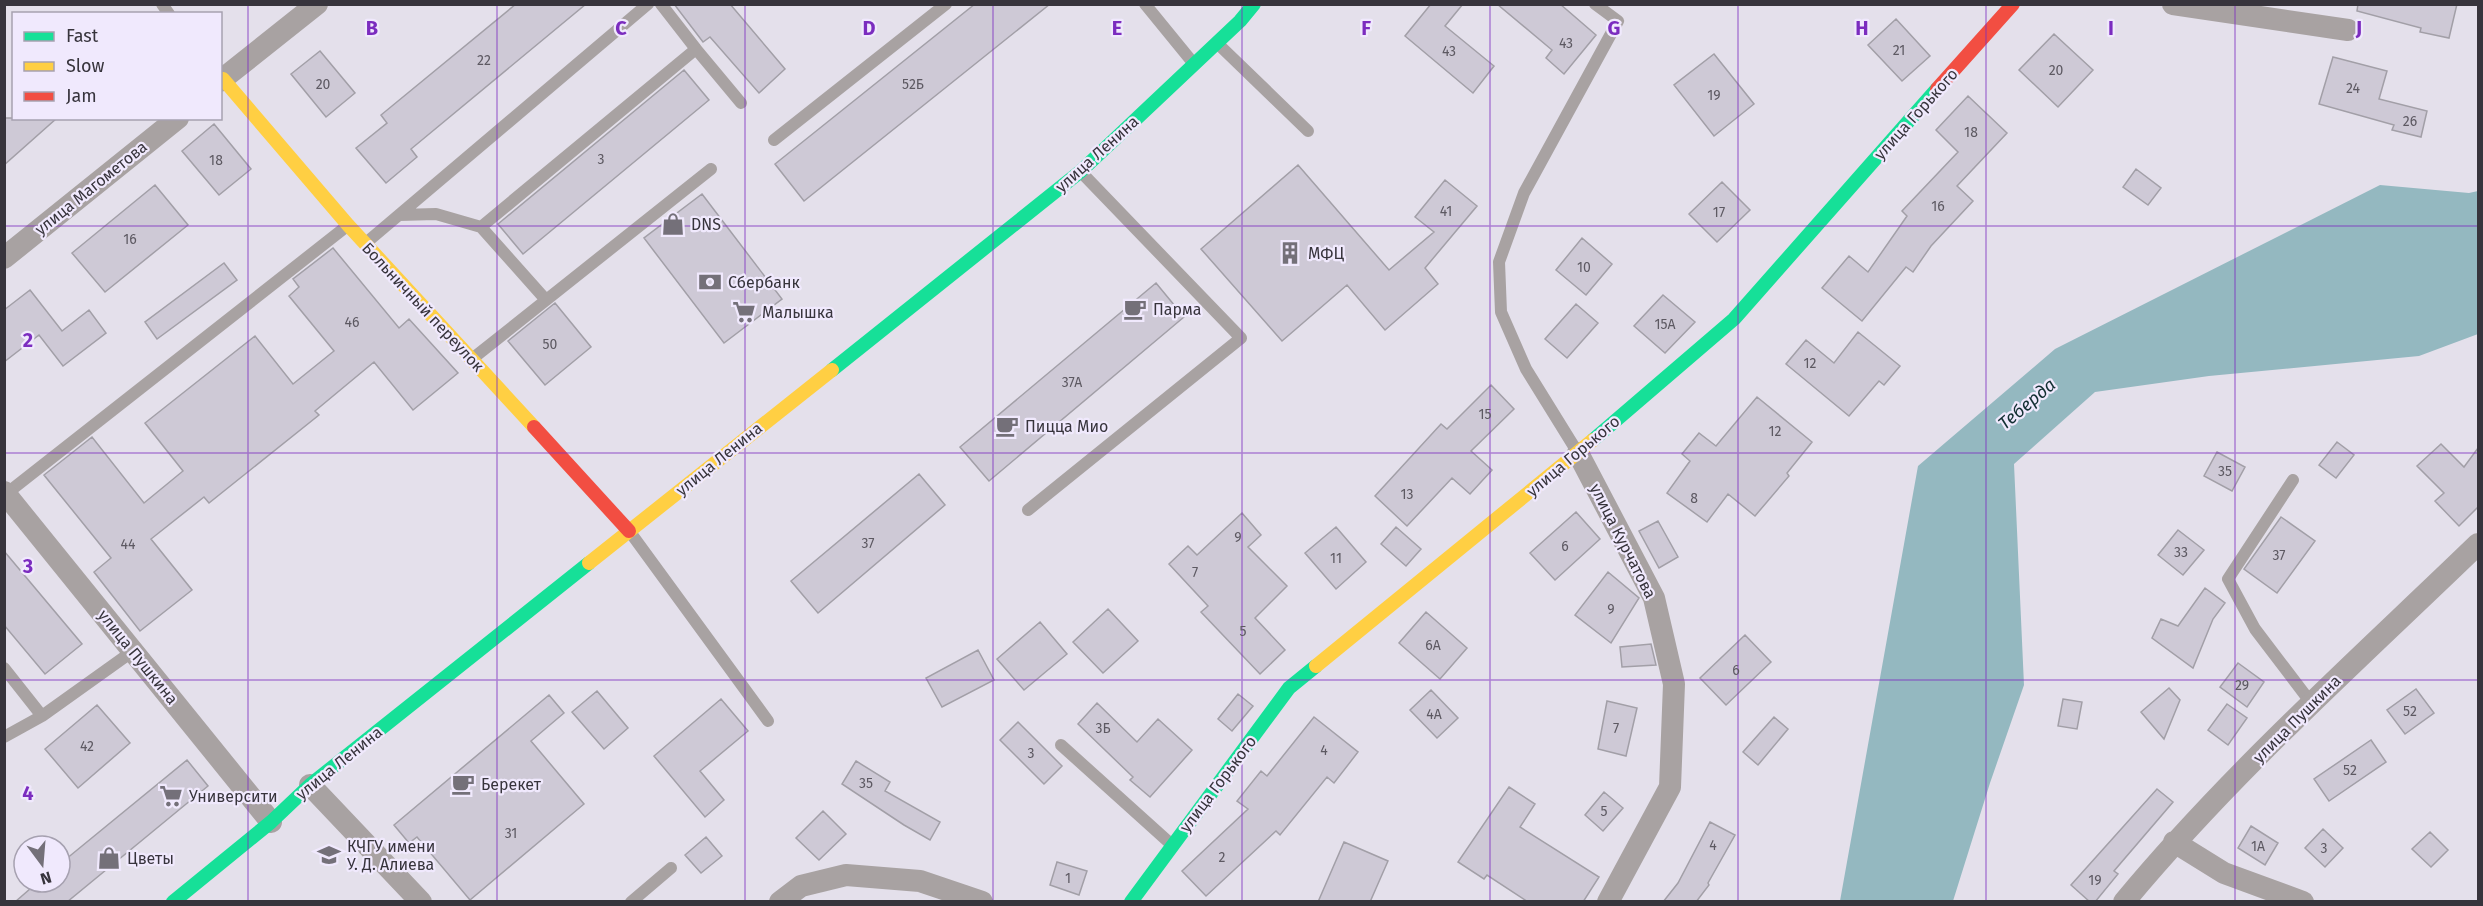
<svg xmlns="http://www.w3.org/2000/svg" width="2483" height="906" font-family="'Fira Sans',sans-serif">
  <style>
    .water { fill: #94b8c0 }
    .building { fill: #cec9d6; stroke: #a29fa7; stroke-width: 1.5 }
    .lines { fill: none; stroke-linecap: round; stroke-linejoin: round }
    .lane { stroke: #a8a2a2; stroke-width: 12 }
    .street { stroke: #a8a2a2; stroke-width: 22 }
    .fast { stroke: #16e098; stroke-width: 14 }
    .slow { stroke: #ffcf43; stroke-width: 14 }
    .jam { stroke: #f24e42; stroke-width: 14 }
    .grid { fill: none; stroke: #7b2cbf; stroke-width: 1.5; stroke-opacity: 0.55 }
    .labels { text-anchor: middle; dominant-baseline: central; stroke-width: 4.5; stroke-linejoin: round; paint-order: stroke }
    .number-label { font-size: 14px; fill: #5d5962 }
    .street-label { font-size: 16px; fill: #37343c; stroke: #f0e9fd }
    .poi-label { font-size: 16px; fill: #37343c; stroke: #f0e9fd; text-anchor: start }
    .water-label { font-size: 18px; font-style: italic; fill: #122f32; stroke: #f0e9fd }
    .grid-label { font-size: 20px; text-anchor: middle; font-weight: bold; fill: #7b2cbf; stroke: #f0e9fd; stroke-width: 4.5; stroke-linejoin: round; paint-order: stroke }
  </style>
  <rect width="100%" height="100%" fill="#e4e0eb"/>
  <path class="water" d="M2380,185L2469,193L2478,191V334L2419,356L2209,376L2095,392L2014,464L2024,685L1990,783L1953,901H1840L1918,466L2055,349Z"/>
  <path class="building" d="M516,4H586L411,149L417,157L386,183L356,148L387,123L381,115Z
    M674,4H730L785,69L759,93L710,37L703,42Z
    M975,4H1050L804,201L775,164Z
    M1431,4H1463L1445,26L1494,66L1473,93L1405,36Z
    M1497,4H1560L1596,35L1564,74L1546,58L1552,50Z
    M2358,4H2457L2449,38L2420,32L2421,28L2357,11Z
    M1896,19L1930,56L1902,81L1868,45Z
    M2054,34L2093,70L2058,107L2019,70Z
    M320,51L355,93L326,117L291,74Z
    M1714,54L1754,104L1714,136L1674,85Z
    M2333,57L2387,71L2379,99L2427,111L2421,137L2392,130L2394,125L2319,104Z
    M684,70L709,100L523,254L498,224Z
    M1968,96L2007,133L1957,186L1973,201L1931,246L1913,272L1906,267L1862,321L1822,288L1849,256L1868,272L1907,216L1902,211L1958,152L1936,130Z
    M4,118H57L4,165Z
    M214,124L251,169L219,195L182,151Z
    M1298,165L1389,270L1434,232L1415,217L1445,180L1477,206L1425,268L1438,284L1385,330L1347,285L1282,341L1201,249Z
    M2136,169L2161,188L2148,205L2123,187Z
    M1722,182L1750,210L1717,242L1689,214Z
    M155,185L188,225L105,292L72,253Z
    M702,194L782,299L724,343L644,238Z
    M1582,238L1612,264L1586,295L1556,270Z
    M333,248L399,328L409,319L458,373L413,410L374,362L315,411L319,415L209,503L204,497L151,539L192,590L140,631L94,572L111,558L44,475L92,437L144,503L183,471L145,423L255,336L293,384L334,351L289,296L299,287L293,279Z
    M224,263L237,280L157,339L145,322Z
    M1156,283L1184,317L989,481L960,447Z
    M30,290L62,331L89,310L106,333L63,366L39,335L4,362V310Z
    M1663,295L1695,322L1665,353L1634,326Z
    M555,303L591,347L545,385L508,341Z
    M1576,304L1598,323L1567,358L1545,339Z
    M1858,332L1900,366L1884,385L1879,381L1849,416L1786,364L1806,340L1834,363Z
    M1491,385L1514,409L1471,451L1492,470L1470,494L1452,478L1407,526L1375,496L1441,424L1447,429Z
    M1757,397L1812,442L1787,473L1789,476L1755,516L1728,494L1707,522L1667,493L1690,461L1682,454L1699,433L1716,446Z
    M2337,442L2354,455L2336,478L2319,465Z
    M2441,444L2464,467L2478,448V507L2459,526L2435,501L2444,493L2417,466Z
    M2217,452L2245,467L2232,491L2204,476Z
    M919,474L945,505L818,613L791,581Z
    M1576,512L1600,539L1555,580L1530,553Z
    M1242,513L1261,535L1248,547L1287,586L1255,618L1285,650L1260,674L1201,612L1208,606L1169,564L1188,546L1197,555Z
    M2281,517L2315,541L2277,593L2244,569Z
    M1658,521L1678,557L1659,568L1639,531Z
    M1336,527L1366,562L1336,589L1305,553Z
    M1396,527L1421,549L1406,566L1381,544Z
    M2178,530L2204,550L2183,575L2158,555Z
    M4,551L82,644L45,674L4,625Z
    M1608,572L1639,598L1611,643L1575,615Z
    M2205,588L2225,603L2213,619L2193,668L2152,638L2161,619L2178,626Z
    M1108,609L1138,641L1103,673L1073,642Z
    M1426,612L1467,648L1440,679L1399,643Z
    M1040,622L1067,654L1024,690L997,659Z
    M1745,635L1771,662L1726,705L1700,678Z
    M1651,644L1656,665L1622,667L1620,647Z
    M978,650L994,680L942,707L926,678Z
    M2238,663L2264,682L2247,707L2220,687Z
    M2169,688L2180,700L2164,739L2141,712Z
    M2416,689L2434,713L2405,734L2387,710Z
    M1431,690L1458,718L1437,738L1410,710Z
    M597,691L628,728L604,749L572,712Z
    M1238,694L1253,706L1232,731L1218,719Z
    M549,695L564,713L531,741L584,804L470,900L417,837L409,843L394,825Z
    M721,699L748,731L700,771L724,800L705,817L654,756Z
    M2063,699L2082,702L2077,729L2058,726Z
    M1607,701L1637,708L1626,756L1598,749Z
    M1097,703L1137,742L1158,719L1192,750L1150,797L1130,780L1133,777L1078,724Z
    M2227,704L2247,718L2228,745L2208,730Z
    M97,705L130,743L78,788L45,749Z
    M1314,717L1358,752L1334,783L1327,777L1280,835L1276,831L1206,896L1182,871L1248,809L1237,801L1261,771L1267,776Z
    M1774,717L1788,729L1758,765L1743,752Z
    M1018,722L1062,766L1044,784L1000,740Z
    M2371,740L2386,762L2329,801L2314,779Z
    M187,760L208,786L67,902H15L38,882H60V864Z
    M856,761L890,782L885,791L940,822L930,840L904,825L842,784Z
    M1509,787L1535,804L1520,827L1599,877L1583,902H1528L1487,875L1484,879L1458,862Z
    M2157,789L2173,802L2114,871L2118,874L2095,902H2090L2071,885Z
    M1604,792L1623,808L1603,831L1585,815Z
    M823,811L846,834L819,860L796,838Z
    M1710,822L1735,835L1708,883L1709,885L1696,902H1663L1678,883Z
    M2251,826L2278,843L2265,865L2238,848Z
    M2323,829L2343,848L2325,867L2305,848Z
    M2430,832L2448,850L2431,867L2412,849Z
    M706,837L722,856L701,873L685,855Z
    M1344,842L1388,861L1370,902H1318Z
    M1057,862L1087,871L1079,895L1050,885Z"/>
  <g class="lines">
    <path class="lane" d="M162,4L169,14
      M661,4L696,49
      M1145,4L1194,64
      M1217,43L1308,131
      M774,140L946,4
      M399,215L436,214L481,227
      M367,242L648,4
      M546,300L481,227L696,49L741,103
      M472,359L711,169
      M1578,453L1526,369L1501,312L1499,262L1524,193L1618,21L1595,4
      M2293,480L2228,579L2255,629L2312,704
      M6,494L347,226
      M1028,510L1241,338L1081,172
      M630,532L768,721
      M4,668L42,716L133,651
      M4,737L42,716
      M1061,745L1172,845
      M631,902L671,868"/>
    <path class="street" d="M2173,4L2348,30
      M220,81L317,4
      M4,258L178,118
      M1578,453L1654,598L1674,684L1670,787L1608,902
      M4,492L271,822
      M310,785L421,902
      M2174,842L2224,873L2303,902
      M780,902L801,886L846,875L920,881L982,902
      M2124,902C2231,773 2358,660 2478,544"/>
    <path class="fast" d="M832,370L1081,171L1240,21L1254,4
      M1593,440L1734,319L1937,89
      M173,902L271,822L310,785L589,563
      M1131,902L1289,688L1316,666"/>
    <path class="slow" d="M223,79L348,225L534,427
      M589,563L832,370
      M1316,666L1593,440"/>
    <path class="jam" d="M1937,89L2013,4
      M534,427L629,531"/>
  </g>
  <path class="grid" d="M248,4V902M497,4V902M745,4V902M993,4V902M1242,4V902M1490,4V902M1738,4V902M1986,4V902M2235,4V902M4,226H2478M4,453H2478M4,680H2478"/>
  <defs>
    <g id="shop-bare" transform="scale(1.8)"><path d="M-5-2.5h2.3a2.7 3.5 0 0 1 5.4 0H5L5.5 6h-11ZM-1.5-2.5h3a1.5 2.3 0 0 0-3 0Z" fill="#747079" stroke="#f0e9fd" stroke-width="2.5" paint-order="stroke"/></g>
    <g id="building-bare" transform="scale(1.8)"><path d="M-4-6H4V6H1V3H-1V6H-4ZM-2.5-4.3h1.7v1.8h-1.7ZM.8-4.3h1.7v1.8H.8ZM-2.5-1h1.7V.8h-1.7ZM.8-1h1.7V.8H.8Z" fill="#747079" stroke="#f0e9fd" stroke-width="2.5" paint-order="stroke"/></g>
    <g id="bank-bare" transform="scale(1.8)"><path d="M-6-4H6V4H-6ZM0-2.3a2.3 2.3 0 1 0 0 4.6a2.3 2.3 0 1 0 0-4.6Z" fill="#747079" stroke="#f0e9fd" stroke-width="2.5" paint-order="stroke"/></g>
    <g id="cafe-bare" transform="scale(1.8)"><path d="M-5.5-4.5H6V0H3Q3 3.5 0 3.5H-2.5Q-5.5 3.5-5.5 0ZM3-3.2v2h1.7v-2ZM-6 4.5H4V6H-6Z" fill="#747079" stroke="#f0e9fd" stroke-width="2.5" paint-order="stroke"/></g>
    <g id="supermarket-bare" transform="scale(1.8)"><path d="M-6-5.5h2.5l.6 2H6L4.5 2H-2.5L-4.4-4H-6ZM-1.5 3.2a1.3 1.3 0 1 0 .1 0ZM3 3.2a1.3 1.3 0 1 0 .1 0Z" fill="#747079" stroke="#f0e9fd" stroke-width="2.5" paint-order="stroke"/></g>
    <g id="university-bare" transform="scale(1.8)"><path d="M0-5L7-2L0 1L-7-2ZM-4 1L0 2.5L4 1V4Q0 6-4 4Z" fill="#747079" stroke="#f0e9fd" stroke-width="2.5" paint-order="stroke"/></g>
  </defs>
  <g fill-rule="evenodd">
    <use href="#shop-bare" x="673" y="224"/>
    <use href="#building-bare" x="1290" y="253"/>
    <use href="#bank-bare" x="710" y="282"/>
    <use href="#cafe-bare" x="1135" y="309"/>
    <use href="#supermarket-bare" x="744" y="312"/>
    <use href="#cafe-bare" x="1007" y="426"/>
    <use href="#cafe-bare" x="463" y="784"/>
    <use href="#supermarket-bare" x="171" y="796"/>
    <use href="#university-bare" x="329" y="855"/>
    <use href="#shop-bare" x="109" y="858"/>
  </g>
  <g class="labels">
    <g class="number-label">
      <text x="1566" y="43">43</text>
      <text x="1899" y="50">21</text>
      <text x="1449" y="51">43</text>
      <text x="484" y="60">22</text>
      <text x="2056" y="70">20</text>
      <text x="323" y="84">20</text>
      <text x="913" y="84">52Б</text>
      <text x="2353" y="88">24</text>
      <text x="1714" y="95">19</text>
      <text x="2410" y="121">26</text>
      <text x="1971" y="132">18</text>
      <text x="601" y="159">3</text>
      <text x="216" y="160">18</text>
      <text x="1938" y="206">16</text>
      <text x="1446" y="211">41</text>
      <text x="1719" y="212">17</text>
      <text x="130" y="239">16</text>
      <text x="1584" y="267">10</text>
      <text x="352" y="322">46</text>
      <text x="1665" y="324">15А</text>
      <text x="550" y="344">50</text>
      <text x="1810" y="363">12</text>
      <text x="1072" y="382">37А</text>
      <text x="1485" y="414">15</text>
      <text x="1775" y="431">12</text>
      <text x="2225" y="471">35</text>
      <text x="1407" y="494">13</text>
      <text x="1694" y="498">8</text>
      <text x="1238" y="537">9</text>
      <text x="868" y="543">37</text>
      <text x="128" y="544">44</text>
      <text x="1565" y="546">6</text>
      <text x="2181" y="552">33</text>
      <text x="2279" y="555">37</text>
      <text x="1336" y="558">11</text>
      <text x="1195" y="572">7</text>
      <text x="1611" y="609">9</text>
      <text x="1243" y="631">5</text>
      <text x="1433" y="645">6А</text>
      <text x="1736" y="670">6</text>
      <text x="2242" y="685">29</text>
      <text x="2410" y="711">52</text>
      <text x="1434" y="714">4А</text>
      <text x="1103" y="728">3Б</text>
      <text x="1616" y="728">7</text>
      <text x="87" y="746">42</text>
      <text x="1324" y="750">4</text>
      <text x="1031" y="753">3</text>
      <text x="2350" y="770">52</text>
      <text x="866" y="783">35</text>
      <text x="1604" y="811">5</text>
      <text x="511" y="833">31</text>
      <text x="1713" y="845">4</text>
      <text x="2258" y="846">1А</text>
      <text x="2324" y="848">3</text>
      <text x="1222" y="857">2</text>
      <text x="1068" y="878">1</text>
      <text x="2095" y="880">19</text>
    </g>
    <g class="street-label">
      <text transform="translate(1916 114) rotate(-48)">улица Горького</text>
      <text transform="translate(1097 154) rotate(-42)">улица Ленина</text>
      <text transform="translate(91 188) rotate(-39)">улица Магометова</text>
      <text transform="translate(423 307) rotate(47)">Больничный переулок</text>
      <text transform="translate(1573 456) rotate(-40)">улица Горького</text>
      <text transform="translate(719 459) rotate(-39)">улица Ленина</text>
      <text transform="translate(1623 541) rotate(63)">улица Курчатова</text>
      <text transform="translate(138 657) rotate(51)">улица Пушкина</text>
      <text transform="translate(2297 719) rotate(-45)">улица Пушкина</text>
      <text transform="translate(339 763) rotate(-39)">улица Ленина</text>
      <text transform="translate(1218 784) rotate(-53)">улица Горького</text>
    </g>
    <g class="poi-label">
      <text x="691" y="224">DNS</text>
      <text x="1308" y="253">МФЦ</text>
      <text x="728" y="282">Сбербанк</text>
      <text x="1153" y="309">Парма</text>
      <text x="762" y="312">Малышка</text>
      <text x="1025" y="426">Пицца Мио</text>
      <text x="481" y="784">Берекет</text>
      <text x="189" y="796">Университи</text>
      <text x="347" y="846">КЧГУ имени<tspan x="347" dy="18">У. Д. Алиева</tspan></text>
      <text x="127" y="858">Цветы</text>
    </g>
    <g class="water-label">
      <text transform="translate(2027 404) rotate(-40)">Теберда</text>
    </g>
  </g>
  <g class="grid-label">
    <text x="372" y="35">B</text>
    <text x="621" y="35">C</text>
    <text x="869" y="35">D</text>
    <text x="1117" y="35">E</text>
    <text x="1366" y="35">F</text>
    <text x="1614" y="35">G</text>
    <text x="1862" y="35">H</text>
    <text x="2111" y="35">I</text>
    <text x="2359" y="35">J</text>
    <text x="28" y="347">2</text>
    <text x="28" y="573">3</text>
    <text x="28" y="800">4</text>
  </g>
  <rect width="2483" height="906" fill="none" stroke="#37343c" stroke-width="12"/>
  <rect x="12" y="12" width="210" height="108" fill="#f0e9fd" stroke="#a6a1b0" stroke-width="1.5"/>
  <rect x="24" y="32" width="30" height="9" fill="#16e098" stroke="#a6a1b0" stroke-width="1.5"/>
  <text x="66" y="42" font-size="18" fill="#37343c">Fast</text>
  <rect x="24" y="62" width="30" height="9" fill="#ffcf43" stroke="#a6a1b0" stroke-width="1.5"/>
  <text x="66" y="72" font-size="18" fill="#37343c">Slow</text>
  <rect x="24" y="92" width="30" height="9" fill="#f24e42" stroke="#a6a1b0" stroke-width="1.5"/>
  <text x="66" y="102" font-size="18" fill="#37343c">Jam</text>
  <g transform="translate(42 864) rotate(164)"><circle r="28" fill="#f0e9fd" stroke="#a6a1b0" stroke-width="1.5"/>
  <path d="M0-4.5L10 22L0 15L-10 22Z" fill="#747079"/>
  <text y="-9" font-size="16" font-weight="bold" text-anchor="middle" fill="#37343c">N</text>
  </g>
</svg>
